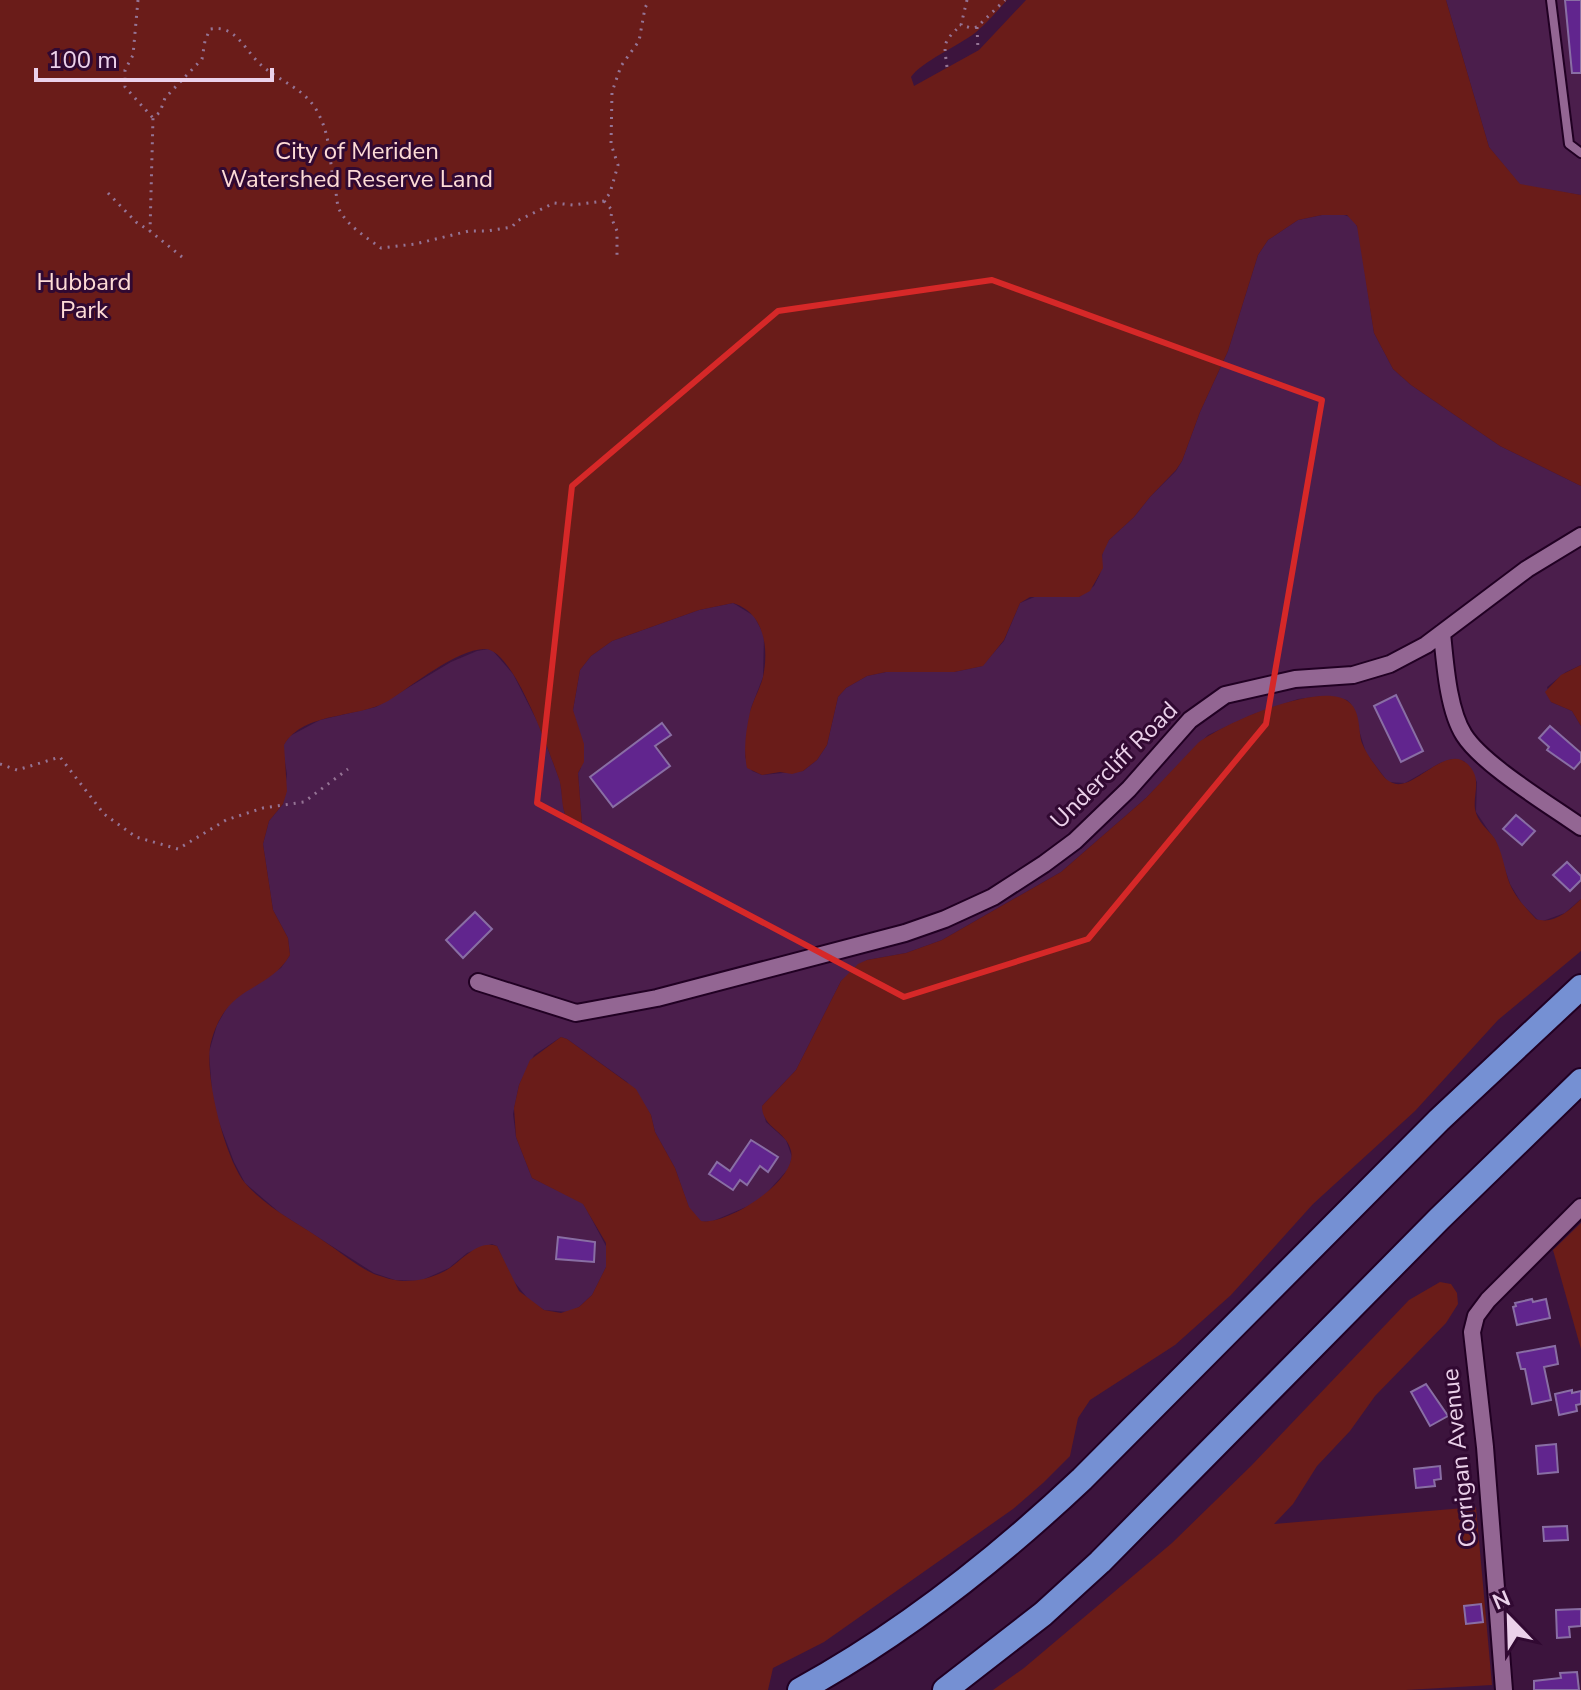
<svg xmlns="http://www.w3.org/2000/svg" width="1581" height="1690" font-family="'Nunito Sans',sans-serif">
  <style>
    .built { fill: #4b1e4c }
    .green { fill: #6a1c19 }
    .building { fill: #61258e; stroke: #896ea4; stroke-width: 2 }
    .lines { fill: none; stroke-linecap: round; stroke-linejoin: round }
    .lane-casing { stroke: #210023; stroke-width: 12 }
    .street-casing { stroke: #210023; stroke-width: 20 }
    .highway-casing { stroke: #210023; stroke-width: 28 }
    .path { stroke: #957495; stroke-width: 3; stroke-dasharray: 2 6; stroke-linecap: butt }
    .lane { stroke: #936693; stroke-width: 8 }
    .street { stroke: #936693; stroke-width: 16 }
    .highway { stroke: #7590d3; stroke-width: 24 }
    .marked { fill: none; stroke: #d62828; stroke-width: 6; stroke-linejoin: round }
    .labels { text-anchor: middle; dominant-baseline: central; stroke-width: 6; stroke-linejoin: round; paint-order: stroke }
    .park-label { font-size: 24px; fill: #fddbd6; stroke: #310932 }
    .street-label { font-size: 24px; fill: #ebd1ea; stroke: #310932 }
  </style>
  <rect width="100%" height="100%" fill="#3c143d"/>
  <path class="built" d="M1446,0H1581V195L1520,185L1489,147Z
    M1341,214L1353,218L1359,231L1374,333L1393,369L1411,385L1500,446L1581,486V665L1566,672L1547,687L1551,702L1572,711L1581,726V899L1565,913L1540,922L1522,904L1510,884L1495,840L1476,812L1477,782L1464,761L1452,759L1440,763L1405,783L1388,782L1366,753L1351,704L1347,700L1324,696L1298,699L1254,714L1208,735L1146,798L1061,872L942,940L906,953L867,960L841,981L796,1070L762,1106L766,1122L786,1140L792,1157L789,1168L764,1196L753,1204L713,1221L701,1222L689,1208L675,1168L655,1132L651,1115L627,1082L567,1039L561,1037L534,1055L519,1085L513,1114L516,1137L532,1178L583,1203L607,1248L606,1267L592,1295L579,1307L569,1312L544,1310L529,1300L512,1279L497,1246L492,1244L467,1253L449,1268L420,1281L395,1280L374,1273L280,1213L245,1183L234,1162L217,1117L212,1092L209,1052L217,1025L229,1004L242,992L281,968L290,955L288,938L273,910L263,844L269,821L283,804L287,774L283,751V745L290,736L320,720L376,707L451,662L477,651L488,649L493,651L513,674L538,723L560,781L564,811L568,821L582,824L578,773L581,768L573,710L580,670L591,656L612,641L699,610L733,603L754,616L764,635L763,677L751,708L745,757L752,771L762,775L803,771L817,760L827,745L838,697L846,688L867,676L886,672H954L982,666L1004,641L1020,603L1037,596L1079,597L1094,586L1100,574L1103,549L1109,540L1134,517L1150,497L1176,471L1182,461L1200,412L1228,351L1258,255L1268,240L1298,220L1322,215Z"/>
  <path class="green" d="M0,0H1007C997,11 987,23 975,33C958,46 921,62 911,77L914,86L979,50L1026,0H1446L1489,147L1520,184L1581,195V486L1500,446L1411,385L1393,369L1374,333L1357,226L1347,215H1322L1298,220L1268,240L1258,255L1228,351L1200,412L1182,461L1176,470L1150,497L1134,517L1109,540L1102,555L1103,568L1090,591L1079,597H1030L1020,603L1004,640L983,666L954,672H886L867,676L846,688L838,697L827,745L817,760L803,771L792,774L780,772L762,775L747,768C743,750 746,730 750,712C753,700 760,689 763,677C769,649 765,613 733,603L699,610L612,641L591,656L580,670L573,710L584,744V762L578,773L582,824L572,825C559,812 564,794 559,779C550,754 514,649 485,649C457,649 412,686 388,701C357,719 304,711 284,745L287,791L283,804L269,821L263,844L273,910L288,938L290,955C267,994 227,982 211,1042C203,1072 225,1159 245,1183C267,1209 301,1224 328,1244C343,1254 358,1267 374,1274C383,1277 394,1281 404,1281C419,1281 431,1278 445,1271C461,1262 477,1239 497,1246L519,1291L544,1310L561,1313L579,1307L592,1295L606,1267V1243L583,1204L532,1178L516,1137L514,1108L519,1085L530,1060L561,1037L567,1039L636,1089L651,1115L655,1132L675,1168L689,1207L701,1221C727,1226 798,1180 791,1151C787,1131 762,1128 762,1106L796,1070L841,981L858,964L867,960L906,953L942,940L1061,872L1146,798L1198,743C1222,724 1325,678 1350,703C1361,713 1358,731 1362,743C1366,753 1372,761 1378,769C1383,776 1387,782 1396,784C1419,787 1450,739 1471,768C1481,781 1473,795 1475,809C1477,822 1488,829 1495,839C1502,852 1504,866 1508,879C1513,895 1525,907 1536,919C1553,925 1569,911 1581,899V951L1498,1020L1415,1111L1313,1204L1231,1295L1175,1345L1090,1400L1078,1418L1070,1456L1043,1483L1013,1509L824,1642L773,1668L768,1690H0Z
    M1581,665V726L1572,711L1551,702L1545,692L1561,675Z
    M1581,1223V1349L1553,1250Z
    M1440,1282L1451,1284L1457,1293L1458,1304L1446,1323L1375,1396L1350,1431L1317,1466L1293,1504L1274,1524L1476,1507L1492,1685L1406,1690H993L1024,1668L1172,1543L1251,1466L1409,1300Z"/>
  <path class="building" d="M1565,0H1581V73H1572Z
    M1396,695L1423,751L1401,762L1374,706Z
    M662,723L671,735L655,746L670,766L613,807L590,777Z
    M1550,726L1581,753V761L1574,769L1547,750L1549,747L1539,738Z
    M1516,815L1535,831L1522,845L1503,829Z
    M1567,862L1581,876V880L1570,891L1553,875Z
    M475,912L492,929L463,958L446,940Z
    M751,1140L778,1157L768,1172L760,1166L747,1185L740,1180L733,1190L709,1174L717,1162L730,1171Z
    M558,1237L595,1242L594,1262L556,1259Z
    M1532,1299L1533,1302L1546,1299L1550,1318L1517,1325L1513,1307L1516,1306L1515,1303Z
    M1555,1346L1558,1364L1544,1367L1551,1400L1532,1404L1525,1369H1521L1517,1353Z
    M1426,1384L1448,1416L1430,1426L1411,1392Z
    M1572,1390V1393L1581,1391V1404L1576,1405L1577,1411L1559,1415L1555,1394Z
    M1556,1444L1558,1472L1538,1474L1536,1446Z
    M1440,1466L1441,1479L1434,1480L1435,1486L1416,1488L1414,1469Z
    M1567,1526L1568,1540L1544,1541L1543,1527Z
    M1481,1604L1483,1622L1466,1624L1464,1606Z
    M1581,1609V1626L1569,1627L1570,1637L1557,1638L1556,1610Z
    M1577,1672L1579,1690H1534V1681L1561,1678L1560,1673Z"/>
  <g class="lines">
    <g class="lane-casing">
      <path id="lane" d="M1551,0L1569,144L1581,153"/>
    </g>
    <g class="street-casing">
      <path id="street" d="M1442,633C1445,663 1448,710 1464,735C1483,765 1550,805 1581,827
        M478,982L576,1013L657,998L905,933L945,919L993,897L1044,864L1075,841L1129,789L1190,720L1225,695L1295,679L1353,675L1390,664L1426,645L1527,569L1581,536
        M1504,1690L1485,1447L1472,1332L1476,1316L1488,1300L1581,1207"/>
    </g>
    <g class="highway-casing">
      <path id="highway" d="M800,1690C904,1633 996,1560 1082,1479L1439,1120L1581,987
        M945,1690L1043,1614L1100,1562L1439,1219L1581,1081"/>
    </g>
    <path class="path" d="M138,0L133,55L125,70V87L153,118
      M967,0L961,25L971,28L977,27L1005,0
      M977,27L978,50
      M947,67C944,43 942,43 961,25
      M108,193L136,222L150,231
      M604,201L612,210L611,217L617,231V255
      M182,257L150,231L153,118L160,112L165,98L202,59L205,41L210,29C234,25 242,45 257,61C276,81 303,86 317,111C333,140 328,163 336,193C337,199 337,206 340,211C348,226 367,238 381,248L415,244L469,231H487L512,227L517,221L554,203L573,205L604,201L610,193L618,165L611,144L612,92L621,66L639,41L645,8L649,0
      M0,764L17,770L60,757L104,814L136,837L178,849L226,820L263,808L304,802L348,769"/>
    <use href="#lane" class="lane"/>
    <use href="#street" class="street"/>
    <use href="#highway" class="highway"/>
  </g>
  <path class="marked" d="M992,280L1322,400L1266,724L1088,939L904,997L537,803L572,486L778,311Z"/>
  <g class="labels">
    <g class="park-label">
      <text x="357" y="151">City of Meriden<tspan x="357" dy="28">Watershed Reserve Land</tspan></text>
      <text x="84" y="282">Hubbard<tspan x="84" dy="28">Park</tspan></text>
    </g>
    <g class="street-label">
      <text transform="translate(1114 765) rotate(-45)">Undercliff Road</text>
      <text transform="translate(1459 1458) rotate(-96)">Corrigan Avenue</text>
    </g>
  </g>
  <g transform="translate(1509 1618) rotate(337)" stroke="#310932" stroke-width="6" paint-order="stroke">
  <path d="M0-6L14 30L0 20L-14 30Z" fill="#ebd1ea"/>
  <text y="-12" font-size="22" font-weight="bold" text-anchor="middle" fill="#ebd1ea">N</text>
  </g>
  <path d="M36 68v12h236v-12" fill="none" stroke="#ebd1ea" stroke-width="4"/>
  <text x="48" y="68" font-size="24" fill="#ebd1ea" stroke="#310932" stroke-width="6" paint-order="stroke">100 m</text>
</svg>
